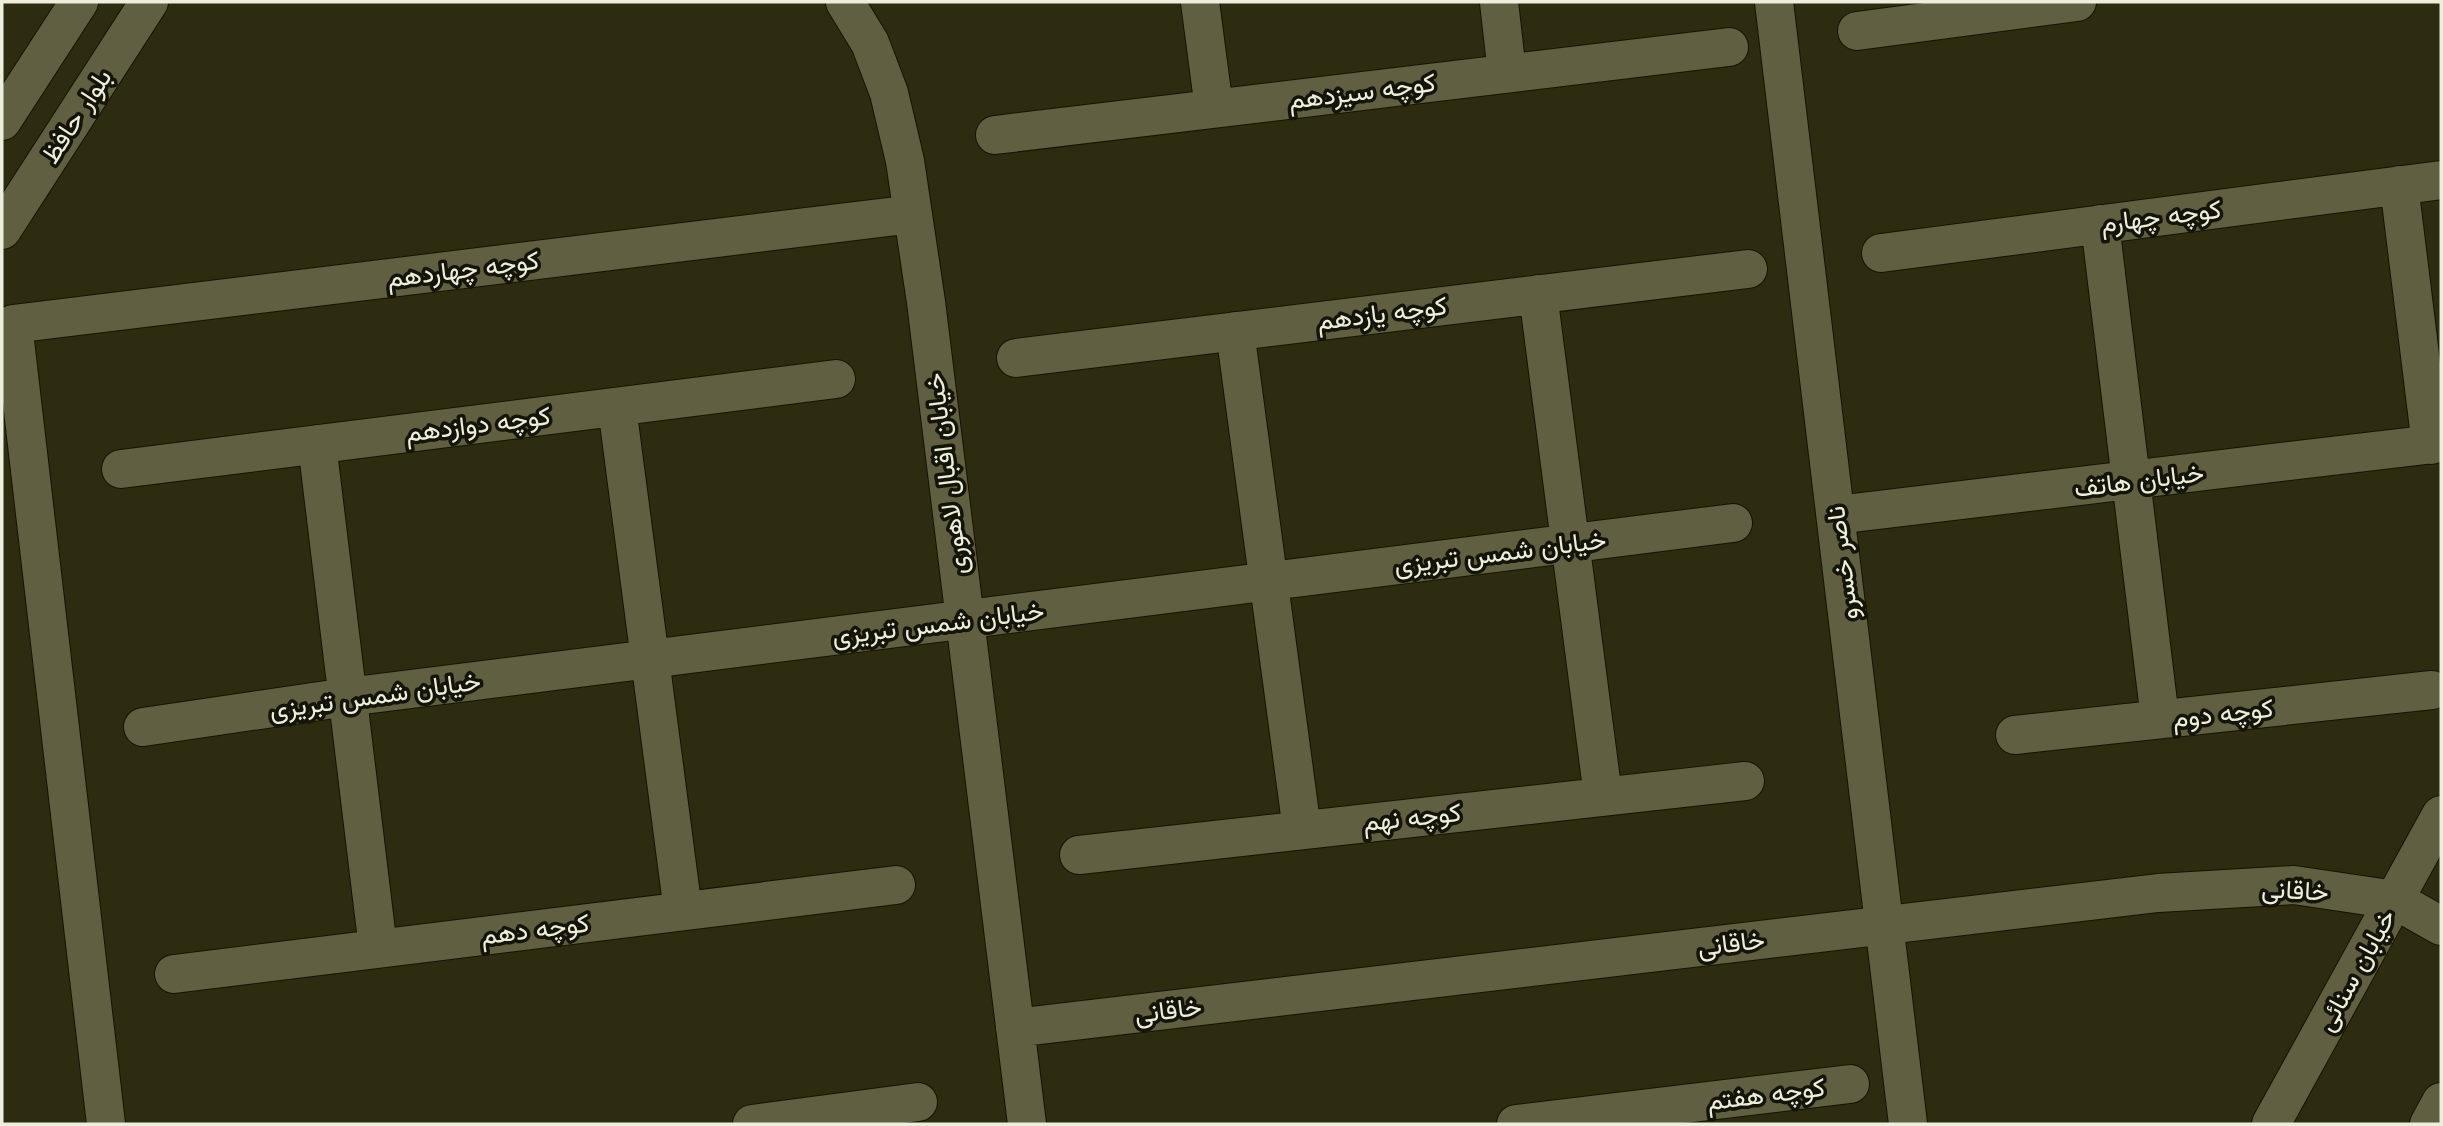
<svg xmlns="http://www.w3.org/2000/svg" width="2443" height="1126" font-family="Jost,Vazirmatn,sans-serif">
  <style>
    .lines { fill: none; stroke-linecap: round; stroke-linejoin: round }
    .minor-casing { stroke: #161400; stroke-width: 40 }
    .minor { stroke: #605f41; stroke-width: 38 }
    .labels { text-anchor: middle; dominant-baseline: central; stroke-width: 7; stroke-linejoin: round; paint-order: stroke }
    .street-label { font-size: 26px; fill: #eed; stroke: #141408 }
  </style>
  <rect width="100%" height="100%" fill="#2d2c10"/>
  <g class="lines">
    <g class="minor-casing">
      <path id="minor" d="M845,2L870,43L889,93L905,161L926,302L1027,1124
        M1200,2L1214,108
        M1499,2L1507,73
        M1774,2L1908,1124
        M1857,31L2077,2
        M2,121L79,2
        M995,135L1729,47
        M2399,185L2431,445
        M2100,224L2160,719
        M2,230L149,2
        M1881,253L2441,180
        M1538,294L1603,796
        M1235,331L1302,830
        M1016,358L1748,269
        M617,407L683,911
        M317,444L378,948
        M121,469L836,379
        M1836,515L2441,443
        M143,727L347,697L1733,523
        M2015,735L2432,690
        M1079,855L1745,781
        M174,974L896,885
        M1015,1028L2158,893L2294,885L2395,900L2441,926
        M106,1124L13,324L913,214
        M752,1124L918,1102
        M1516,1124L1850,1084
        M2271,1124L2441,815
        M2429,1124L2441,1102"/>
    </g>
    <use href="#minor" class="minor"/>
  </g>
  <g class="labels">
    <g class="street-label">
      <text transform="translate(1362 91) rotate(-7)">کوچه سیزدهم</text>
      <text transform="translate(76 116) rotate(-57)">بلوار حافظ</text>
      <text transform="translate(2161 216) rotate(-7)">کوچه چهارم</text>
      <text transform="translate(463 269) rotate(-7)">کوچه چهاردهم</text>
      <text transform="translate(1382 313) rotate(-7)">کوچه یازدهم</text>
      <text transform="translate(478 424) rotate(-7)">کوچه دوازدهم</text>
      <text transform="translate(946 474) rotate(-97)">خیابان اقبال لاهوری</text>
      <text transform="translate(2139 480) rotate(-7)">خیابان هاتف</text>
      <text transform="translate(1500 552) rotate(-7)">خیابان شمس تبریزی</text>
      <text transform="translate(1842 563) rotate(-97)">ناصر خسرو</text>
      <text transform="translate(938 623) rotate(-7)">خیابان شمس تبریزی</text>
      <text transform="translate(375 695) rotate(-8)">خیابان شمس تبریزی</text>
      <text transform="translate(2223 713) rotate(-6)">کوچه دوم</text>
      <text transform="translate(1412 817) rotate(-6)">کوچه نهم</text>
      <text transform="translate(2295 890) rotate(3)">خاقانی</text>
      <text transform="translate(535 929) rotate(-7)">کوچه دهم</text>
      <text transform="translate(1731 943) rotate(-7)">خاقانی</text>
      <text transform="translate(2356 970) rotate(-61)">خیابان سنائی</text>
      <text transform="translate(1168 1010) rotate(-7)">خاقانی</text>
      <text transform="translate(1766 1094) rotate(-7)">کوچه هفتم</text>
    </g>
  </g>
  <rect width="2443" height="1126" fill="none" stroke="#eeeedd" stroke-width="7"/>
</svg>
